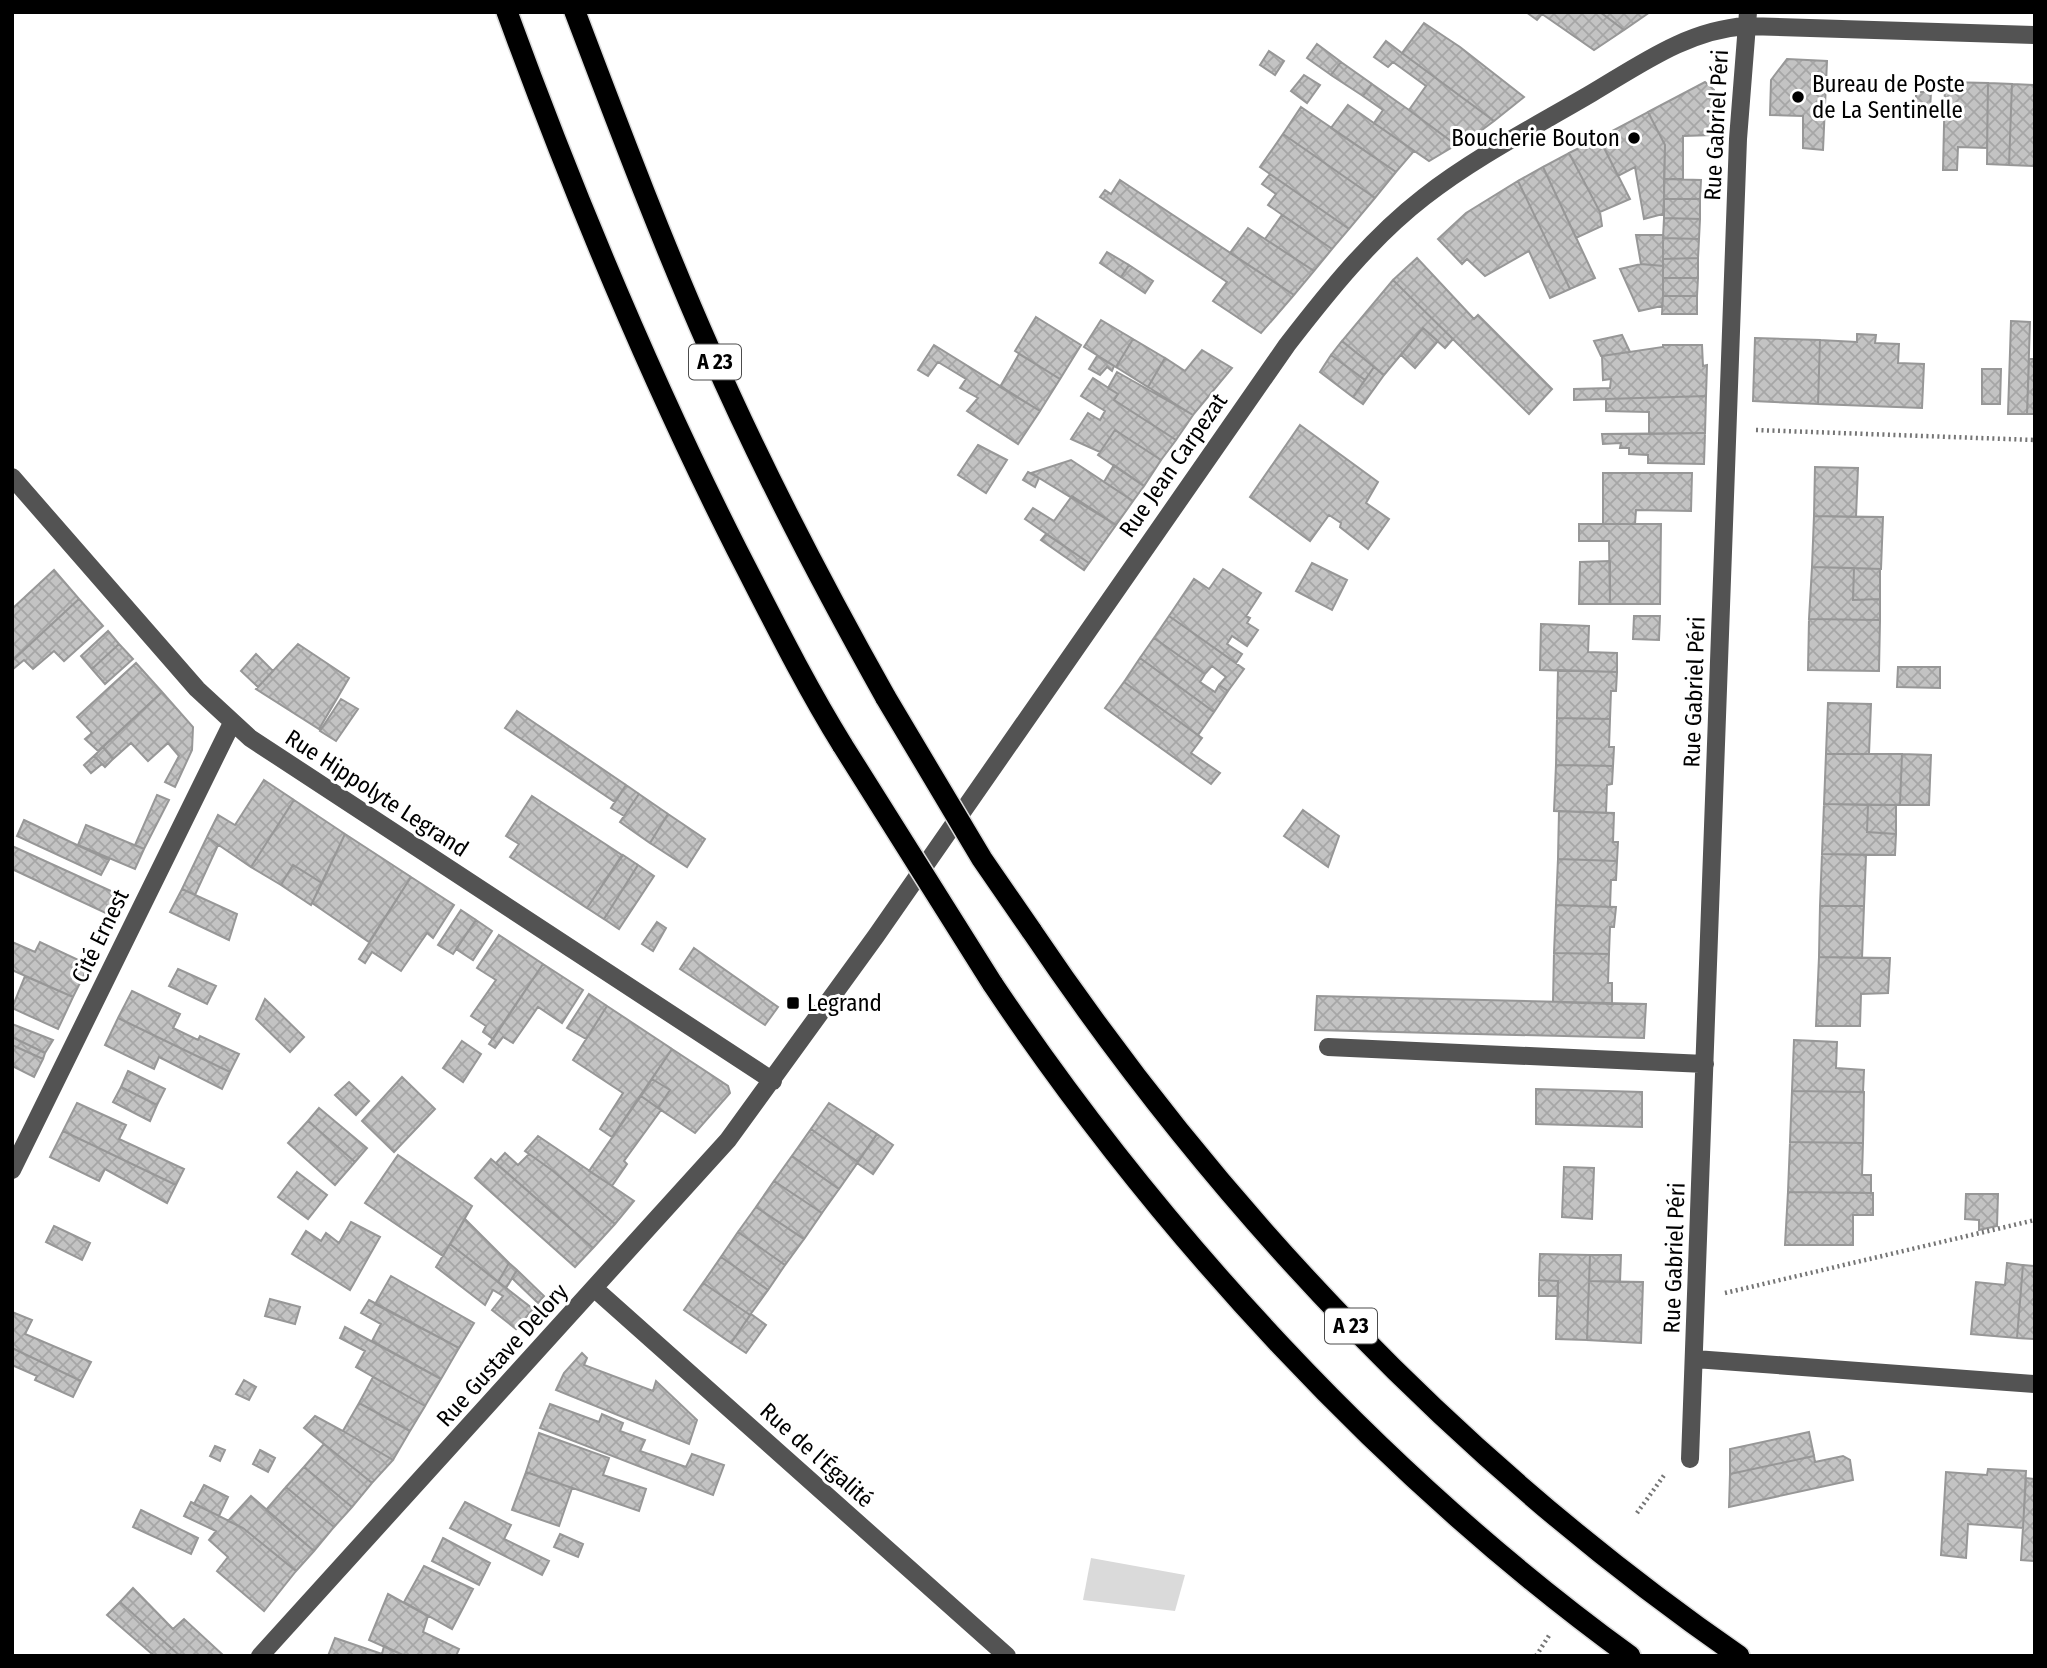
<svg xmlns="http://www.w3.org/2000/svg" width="2047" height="1668" font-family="'Fira Sans Condensed',sans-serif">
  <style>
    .pitch { fill: #dadada }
    .building { fill: url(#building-cross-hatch); stroke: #979797; stroke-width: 2 }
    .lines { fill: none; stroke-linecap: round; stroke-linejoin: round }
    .highway-casing { stroke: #dbdbdb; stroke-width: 24 }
    .path { stroke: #757575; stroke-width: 4.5; stroke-dasharray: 2 3.5; stroke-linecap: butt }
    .minor { stroke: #535353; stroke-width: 18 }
    .highway { stroke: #000; stroke-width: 21 }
    .highway-bridge-casing { stroke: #dbdbdb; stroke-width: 24; stroke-linecap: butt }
    .highway-bridge { stroke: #000; stroke-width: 21 }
    .poi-dot { fill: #000; stroke: #fff; stroke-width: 2.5 }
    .labels { text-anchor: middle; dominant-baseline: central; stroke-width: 6; stroke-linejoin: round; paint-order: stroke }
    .shield { fill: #fff; stroke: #4c4c4c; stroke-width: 2 }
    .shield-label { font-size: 21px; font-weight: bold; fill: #000 }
    .poi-label { font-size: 23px; fill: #000; stroke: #fff; text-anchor: start }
    .street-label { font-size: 23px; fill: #000; stroke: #fff }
  </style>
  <defs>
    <pattern id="building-cross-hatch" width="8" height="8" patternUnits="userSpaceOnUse" patternTransform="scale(1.75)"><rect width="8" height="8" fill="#c3c3c3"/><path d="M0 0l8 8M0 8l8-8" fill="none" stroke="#a6a6a6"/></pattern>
  </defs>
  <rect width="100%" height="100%" fill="#fff"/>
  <path class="pitch" d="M1091,1558L1185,1575L1175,1611L1083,1600Z"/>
  <path class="building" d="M1526,12H1600L1624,30L1594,50L1542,14L1537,20Z
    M1600,12H1650L1624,30Z
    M1424,23L1460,47L1524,97L1494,121L1402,53Z
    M1386,41L1402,53L1494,121L1459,147L1409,110L1426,86L1393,62L1388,67L1374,57Z
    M1317,44L1341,62L1331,75L1307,58Z
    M1269,51L1284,61L1275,75L1260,65Z
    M1787,59L1827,61L1823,150L1803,148V116L1770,115L1771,80Z
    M1341,62L1372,84L1363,96L1331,75Z
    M1304,75L1320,85L1307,103L1291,91Z
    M1705,82L1714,90L1713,135L1683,136V179H1664L1665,145L1648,112Z
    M1945,82L1988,83L1987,148L1958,147L1957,170H1943Z
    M1988,83L2012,84L2009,165L1987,164Z
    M1372,84L1409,110L1456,145L1429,161L1374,123L1383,110L1363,96Z
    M2012,84L2035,85V166L2009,165Z
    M1916,92H1931L1930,111L1916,110Z
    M1348,105L1414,151L1396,172L1331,128Z
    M1301,107L1396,172L1375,198L1283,134Z
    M1648,112L1665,145L1664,199L1663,214L1644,219L1635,167L1618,176L1599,138Z
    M1283,134L1375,198L1349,229L1260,167Z
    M1599,138L1630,199L1600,212L1569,153Z
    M1569,153L1600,212L1602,226L1576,238L1543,167Z
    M1543,167L1595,278L1570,289L1518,181Z
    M1270,174L1349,229L1332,249L1268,205L1276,194L1262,184Z
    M1664,179L1701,180L1700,199H1664Z
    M1120,180L1294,295L1261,333L1213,301L1227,282L1100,197L1105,190L1111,194Z
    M1518,181L1570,289L1550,298L1529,251L1485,276L1467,259L1462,264L1438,239L1466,213Z
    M1664,199H1700V219L1664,218Z
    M1282,215L1332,249L1314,271L1265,239Z
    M1664,218L1700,219L1699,239L1663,238Z
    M1248,228L1314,271L1294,295L1230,253Z
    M1636,235H1663V266L1641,264Z
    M1663,238L1699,239L1698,258L1663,259Z
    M1107,252L1129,265L1121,277L1100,263Z
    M1417,258L1474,319L1478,315L1552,389L1529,414L1393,280Z
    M1698,258V278H1663V259Z
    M1641,264L1663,266V296L1662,306L1639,311L1620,269Z
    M1129,265L1153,281L1145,293L1121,277Z
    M1663,278H1698L1697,296H1663Z
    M1393,280L1453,339L1445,348L1423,328L1384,375L1342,341Z
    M1663,296H1697V314H1662Z
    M1036,317L1081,345L1060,379L1015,351Z
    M1101,320L1133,339L1116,367L1084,347Z
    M2011,321L2030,322L2027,414H2008Z
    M1423,328L1438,341L1415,368L1401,355Z
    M1857,334L1876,335L1875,343L1899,344L1898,363L1924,364L1922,408L1818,404L1820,340L1857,342Z
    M1622,335L1630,352L1601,356L1594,341Z
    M1755,338L1820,340L1818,404L1753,401Z
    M1133,339L1165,358L1148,387L1116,367Z
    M1342,341L1374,367L1365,380L1331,355Z
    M934,345L1040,411L1018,444L967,411L978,398L960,388L966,379L938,362L928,376L918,370Z
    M1663,345H1702L1703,366L1707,365L1706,396L1574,400V389L1610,388L1611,379L1603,380L1602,356L1663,347Z
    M1202,350L1232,368L1193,415L1148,387L1165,358L1185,371Z
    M1019,354L1060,379L1040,411L1000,387Z
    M1331,355L1365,380L1353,397L1320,372Z
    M1097,356L1114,366L1112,371L1107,367L1100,375L1089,369Z
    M2029,359H2035V414H2027Z
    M1374,367L1384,375L1363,404L1353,397Z
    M1982,369H2001L2000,404H1982Z
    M1117,372L1193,415L1176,440L1114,400L1118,394L1108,388Z
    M1093,378L1118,394L1114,400L1176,440L1161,460L1115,430L1100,452L1071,439L1088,413L1100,420L1105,411L1081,396Z
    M1706,396L1705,433L1649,434V412L1606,411V399Z
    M1300,425L1378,482L1366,503L1389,519L1368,549L1340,527L1341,523L1329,515L1310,541L1250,497Z
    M1115,430L1161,460L1144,486L1098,455Z
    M1705,433L1704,464L1648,463V455L1629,454V448H1620L1621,443L1603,444L1602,434Z
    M978,445L1007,460L986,493L958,475Z
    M1071,460L1133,501L1116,525L1031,473Z
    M1114,465L1144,486L1133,501L1104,482Z
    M1815,467L1858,468L1856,517L1814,516Z
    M1028,472L1039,478L1035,487L1023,480Z
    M1603,473H1692L1691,511L1636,510L1635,524H1603Z
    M1072,496L1116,525L1089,563L1025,519L1033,508L1054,521Z
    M1814,516L1883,517L1881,569L1812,567Z
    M1579,524H1661L1660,604H1610L1609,541H1579Z
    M1046,534L1089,563L1084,570L1041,540Z
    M1610,561V604H1579L1580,562Z
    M1312,563L1347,580L1332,610L1296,591Z
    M1812,567L1854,568L1853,600L1880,599V620L1809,619Z
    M1854,568L1880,569V599L1853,600Z
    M1223,569L1261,593L1246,616L1250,618L1247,623L1258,630L1247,646L1232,636L1227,644L1242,654L1236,663L1169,616L1194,579L1209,589Z
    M54,570L79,599L12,661V609Z
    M79,599L103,626L64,661L54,651L33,669L24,660L13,669L12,661Z
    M1169,616L1244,669L1228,691L1219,685L1226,677L1212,666L1205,674L1154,638Z
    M1634,616H1660L1659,640L1633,639Z
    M1809,619L1880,620L1879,671L1808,670Z
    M1541,624L1589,626L1588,652L1617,653V672L1540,670Z
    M108,631L119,644L92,669L81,656Z
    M1154,638L1205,674L1200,682L1215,692L1219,685L1228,691L1214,712L1140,658Z
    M119,644L133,659L105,684L92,669Z
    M298,644L349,678L319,729L256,689Z
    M256,654L273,671L258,687L241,671Z
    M1140,658L1214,712L1198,735L1124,682Z
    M136,663L162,692L98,751L85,739L92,733L77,717Z
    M1898,667H1940V688L1897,687Z
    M1558,670L1617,672L1616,691H1611L1610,719L1557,718Z
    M1124,682L1202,738L1191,753L1220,773L1211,784L1105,708Z
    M162,692L193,727L192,750L175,787L165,782L179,756L168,743L148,761L131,743L113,759L103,747Z
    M341,699L358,709L336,741L320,731Z
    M1828,703L1871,704L1869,754H1826Z
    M517,711L626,785L615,802L505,728Z
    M1557,718L1610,719L1609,747H1614L1613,766L1556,765Z
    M103,747L113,759L105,767L94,756Z
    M1826,754H1902L1900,805L1824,804Z
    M1902,754L1931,755L1929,805H1900Z
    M94,756L102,764L91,773L84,765Z
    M1556,765L1613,766L1612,784L1607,785L1606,813L1554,811Z
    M264,780L294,800L251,867L207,837L218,815L235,825Z
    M626,785L639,794L624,816L611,808Z
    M639,794L668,814L650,843L620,822Z
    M157,795L169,800L144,849L135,845Z
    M532,796L622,855L587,908L510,857L519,844L506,836Z
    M294,800L345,834L322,883L293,865L281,885L251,867Z
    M1824,804L1868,805L1867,832L1896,834L1895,855L1822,854Z
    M1868,805H1896V834L1867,832Z
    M1303,810L1339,836L1328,867L1284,836Z
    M1559,811L1614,813L1613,842H1618L1617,861L1558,859Z
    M668,814L705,839L687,867L650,843Z
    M24,820L109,860L101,875L17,836Z
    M86,825L144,849L135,869L78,845Z
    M345,834L411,877L369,942L312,903Z
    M207,837L218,845L195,895L182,889Z
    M12,846L122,896L112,916L12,869Z
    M1822,854L1866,855L1864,906H1820Z
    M623,855L638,865L604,919L587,908Z
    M1558,859L1617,861L1616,880H1611L1610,907L1556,905Z
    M293,865L322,883L311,905L281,885Z
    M638,865L654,876L619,929L604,919Z
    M411,877L454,905L433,938L427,933L401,971L372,952L365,963L359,959Z
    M182,889L237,914L229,940L170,912Z
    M1556,905L1616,907L1614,927H1610L1609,954L1554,953Z
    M1820,906H1864L1862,958L1819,957Z
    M461,910L476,920L453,954L438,945Z
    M476,920L492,931L473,960L456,949Z
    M657,922L666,928L653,951L642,944Z
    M499,935L543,964L493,1039L483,1032L486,1026L471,1016L496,980L477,968Z
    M12,942L35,952L40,942L89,965L73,997L12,970Z
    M694,948L778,1007L765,1025L680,969Z
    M1554,953L1609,954L1608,983H1612V1004L1553,1002Z
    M1819,957L1890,958L1888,993L1861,994L1860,1026H1816Z
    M543,964L583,990L562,1023L538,1007L513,1043L503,1037L495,1048L489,1044Z
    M178,969L216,986L207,1004L169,986Z
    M25,976L73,997L58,1029L12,1008Z
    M132,991L180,1014L173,1028L198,1040L200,1036L239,1054L230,1072L118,1018Z
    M589,994L607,1006L586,1039L567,1028Z
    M1317,996L1646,1004L1644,1038L1315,1030Z
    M265,999L304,1037L290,1052L256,1019Z
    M607,1006L672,1049L612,1137L600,1129L623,1093L573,1060Z
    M118,1018L230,1072L222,1089L159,1057L154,1069L105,1045Z
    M12,1024L53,1040L45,1053L12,1037Z
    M12,1037L45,1053L43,1059L12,1045Z
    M1794,1040L1837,1042L1836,1068L1864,1070L1863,1092L1792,1091Z
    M462,1041L481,1054L463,1082L443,1068Z
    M12,1045L43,1059L34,1077L12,1066Z
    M672,1049L728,1086L730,1093L695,1133L658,1108L670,1090L652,1079Z
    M128,1071L165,1089L157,1105L121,1087Z
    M402,1077L435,1109L394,1152L362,1121Z
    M652,1079L670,1090L658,1108L641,1096Z
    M349,1082L369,1101L356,1115L335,1095Z
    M121,1087L157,1105L150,1121L113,1102Z
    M1536,1089L1642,1092V1127L1536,1124Z
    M1792,1091L1864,1092L1863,1143L1790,1142Z
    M641,1096L661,1110L624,1161L627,1164L612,1186L589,1171Z
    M77,1103L126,1125L119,1139L184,1169L176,1185L63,1131Z
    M829,1103L877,1134L858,1162L811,1129Z
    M319,1108L367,1148L355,1162L308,1121Z
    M308,1121L355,1162L335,1185L288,1143Z
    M811,1129L858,1162L839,1189L792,1156Z
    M63,1131L176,1185L167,1203L105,1169L99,1181L50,1157Z
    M877,1134L893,1145L873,1174L857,1163Z
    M538,1136L634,1201L615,1224L553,1171L525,1151Z
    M1790,1142L1863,1143L1862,1175H1871V1193L1788,1192Z
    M505,1153L518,1165L529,1154L553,1171L615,1224L593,1248L496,1163Z
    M398,1155L472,1206L443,1256L365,1203Z
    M792,1156L839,1189L822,1213L774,1181Z
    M491,1159L593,1248L575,1267L475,1178Z
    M1564,1167L1594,1168L1592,1219L1562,1217Z
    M297,1172L327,1195L308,1219L278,1197Z
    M774,1181L822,1213L804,1239L756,1207Z
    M1788,1192L1873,1193V1215H1853V1245H1785Z
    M1966,1194H1998L1997,1226L1979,1230V1220L1965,1219Z
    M756,1207L804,1239L785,1265L738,1232Z
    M465,1219L509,1263L498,1282L450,1244Z
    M351,1222L380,1237L350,1290L292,1254L306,1231L321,1241L326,1233L339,1243Z
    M54,1226L90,1243L82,1260L46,1242Z
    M738,1232L785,1265L768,1290L721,1257Z
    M450,1244L533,1309L516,1329L492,1310L503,1296L493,1290L485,1305L436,1267Z
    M1540,1254L1590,1255L1587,1340L1556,1339L1558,1281L1539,1280Z
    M1590,1255H1621L1620,1282L1589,1281Z
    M721,1257L768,1290L750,1315L703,1283Z
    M509,1263L517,1270L506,1288L498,1282Z
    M2007,1263L2023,1265L2017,1338L1971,1334L1976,1282L2005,1285Z
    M2023,1265L2035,1266V1339L2017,1338Z
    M517,1270L544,1296L538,1303L512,1278Z
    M391,1276L474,1323L459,1348L375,1304Z
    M1539,1280L1558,1281V1296H1539Z
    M1589,1281L1643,1282L1641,1343L1587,1340Z
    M703,1283L750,1315L731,1343L684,1310Z
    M270,1299L300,1307L295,1324L265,1316Z
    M369,1300L459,1348L441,1379L372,1341L381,1324L361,1313Z
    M12,1312L32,1320L25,1334L91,1362L81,1381L12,1348Z
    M751,1314L766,1325L746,1353L731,1343Z
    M345,1327L441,1379L425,1406L356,1367L365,1351L340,1338Z
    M12,1348L81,1381L73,1397L35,1380L37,1376L12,1365Z
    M582,1353L587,1358L584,1365L653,1391L656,1381L697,1420L689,1444L556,1390L564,1373Z
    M373,1377L425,1406L410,1431L359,1403Z
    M244,1380L256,1387L249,1400L236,1394Z
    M359,1403L410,1431L393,1460L343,1431Z
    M550,1404L599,1422L602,1414L623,1423L620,1431L645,1440L640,1451L686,1467L692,1454L724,1465L713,1495L540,1428Z
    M315,1416L343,1431L393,1460L372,1483L304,1428Z
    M1809,1432L1814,1456L1730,1474V1449Z
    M539,1433L609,1458L603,1475L646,1489L639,1511L526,1472Z
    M324,1444L372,1483L352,1507L304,1467Z
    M215,1446L225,1450L220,1461L210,1456Z
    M260,1450L275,1458L268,1472L253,1464Z
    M1814,1456L1815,1462L1843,1456L1850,1460L1853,1480L1729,1507L1730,1474Z
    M304,1467L352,1507L334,1527L286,1487Z
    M1988,1469L2026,1471L2023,1528L1968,1524L1966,1558L1941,1555L1946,1472L1987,1475Z
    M526,1472L572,1488L559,1526L512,1510Z
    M2026,1478L2035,1479V1561L2021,1560Z
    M204,1485L228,1497L219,1516L194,1504Z
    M286,1487L334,1527L314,1551L266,1510Z
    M251,1496L314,1551L296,1571L243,1528L228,1521Z
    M191,1502L243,1528L296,1571L264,1611L217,1571L228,1557L209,1540L216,1531L184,1516Z
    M465,1502L511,1525L504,1539L549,1561L542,1575L450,1528Z
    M141,1510L198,1538L191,1554L133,1527Z
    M560,1534L583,1544L578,1557L554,1547Z
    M443,1538L490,1563L479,1585L432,1561Z
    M424,1566L473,1589L452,1629L404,1602Z
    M133,1588L173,1629L184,1619L223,1655L180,1656L120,1602Z
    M388,1594L428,1616L423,1632L459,1649L456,1656H405L369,1640Z
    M120,1602L180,1656H150L152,1654L107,1615Z
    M335,1638L382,1654L384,1646L405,1656H328Z"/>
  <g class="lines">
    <g class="highway-casing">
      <path id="highway" d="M507,12C574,195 649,376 737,550C771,616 804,683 843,746
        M575,12C618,125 660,237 709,348C761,467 822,584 886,698
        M1031,930C1221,1212 1459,1462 1739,1656
        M992,983C1160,1234 1385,1478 1630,1656"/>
    </g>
    <path class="path" d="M1756,430L2035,440
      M1725,1293L2035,1220
      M1637,1513L1665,1474
      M1536,1656L1550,1634"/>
    <path class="minor" d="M12,477L197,689L250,738L773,1081
      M1328,1047L1705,1064
      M12,1170L232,723
      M595,1289L1007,1656
      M1695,1359L2035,1384
      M1690,1459L1738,139L1748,12
      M260,1656L728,1140L876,936L1287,345C1328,292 1371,238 1424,197C1475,157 1536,126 1592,93C1641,64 1688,30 1746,26L2035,35"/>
    <use href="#highway" class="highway"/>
    <g class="highway-bridge-casing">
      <path id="highway-bridge" d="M886,698L982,859L1031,930
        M843,746L992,983"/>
    </g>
    <use href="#highway-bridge" class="highway-bridge"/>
  </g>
  <g class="poi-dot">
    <circle cx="1798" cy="97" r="7"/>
    <circle cx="1634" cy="138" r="7"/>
    <rect x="786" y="996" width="14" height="14" rx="3.5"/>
  </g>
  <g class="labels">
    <g class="shield">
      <rect x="689" y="344.5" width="52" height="35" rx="5"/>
      <rect x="1325" y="1308.5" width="52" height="35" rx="5"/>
    </g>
    <g class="shield-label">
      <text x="715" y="362">A 23</text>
      <text x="1351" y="1326">A 23</text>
    </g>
    <g class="poi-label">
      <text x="1812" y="84">Bureau de Poste<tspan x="1812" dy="26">de La Sentinelle</tspan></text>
      <text x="1620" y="138" text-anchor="end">Boucherie Bouton</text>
      <text x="807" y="1003">Legrand</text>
    </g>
    <g class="street-label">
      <text transform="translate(1716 125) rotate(-87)">Rue Gabriel Péri</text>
      <text transform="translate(1173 465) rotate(-55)">Rue Jean Carpezat</text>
      <text transform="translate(1694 692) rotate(-88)">Rue Gabriel Péri</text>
      <text transform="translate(377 793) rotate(33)">Rue Hippolyte Legrand</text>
      <text transform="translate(100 936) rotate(-64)">Cité Ernest</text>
      <text transform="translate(1674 1258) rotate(-88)">Rue Gabriel Péri</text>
      <text transform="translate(502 1355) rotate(-48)">Rue Gustave Delory</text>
      <text transform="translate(817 1455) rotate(42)">Rue de l'Égalité</text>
    </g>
  </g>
  <rect width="2047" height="1668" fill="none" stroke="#000000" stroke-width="28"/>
</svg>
